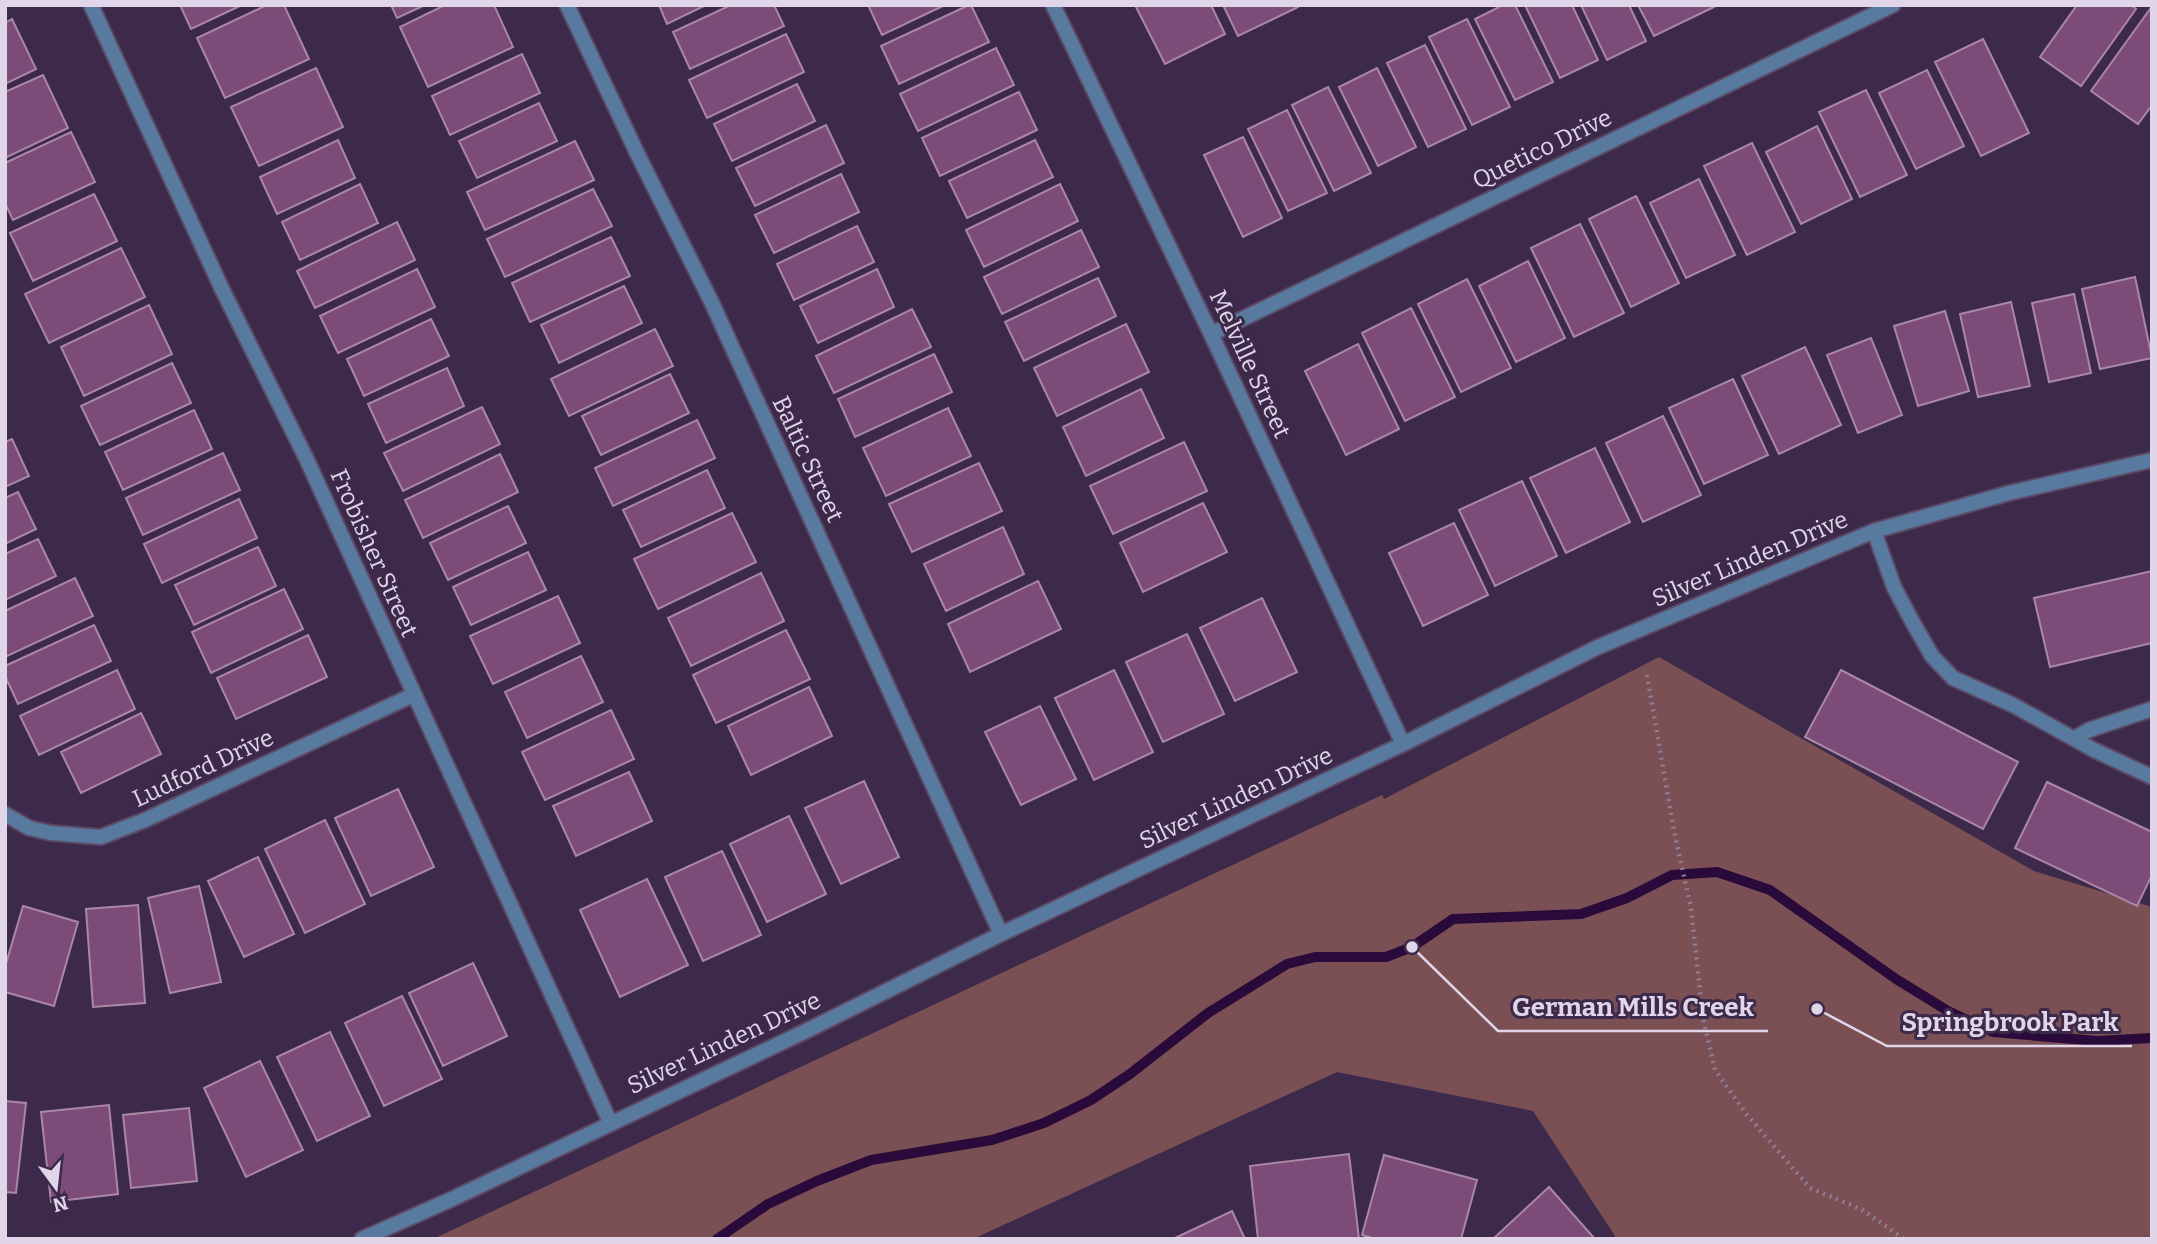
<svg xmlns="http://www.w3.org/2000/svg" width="2157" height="1244" font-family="Bitter,serif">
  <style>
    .green { fill: #7b5055 }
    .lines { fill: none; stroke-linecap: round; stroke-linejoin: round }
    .stream { stroke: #2a0a3b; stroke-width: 10 }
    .building { fill: #7c4b77; stroke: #aa87a5; stroke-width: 2 }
    .street-casing { stroke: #5b4967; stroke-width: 18 }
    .path { stroke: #8e7e98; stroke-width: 4.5; stroke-dasharray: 2 5; stroke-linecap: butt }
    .street { stroke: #587a9e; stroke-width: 14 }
    .labels { text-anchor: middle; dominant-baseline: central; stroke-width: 6; stroke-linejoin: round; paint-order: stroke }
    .street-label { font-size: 24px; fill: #e1d5e9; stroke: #3d2a4a }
    .leader { fill: none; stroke: #e1d5e9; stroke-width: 2.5 }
    .callout-dot { fill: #e1d5e9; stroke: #3d2a4a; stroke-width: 2.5 }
    .callout-label { font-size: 26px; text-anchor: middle; font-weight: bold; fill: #e1d5e9; stroke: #3d2a4a; stroke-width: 6; stroke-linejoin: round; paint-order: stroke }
  </style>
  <rect width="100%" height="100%" fill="#3d2a4a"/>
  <path class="green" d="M1659,657L2034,871L2152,907V1239H1617L1533,1111L1337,1072L973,1239H433L1382,795L1384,799Z"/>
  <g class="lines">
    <path class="stream" d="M717,1239L768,1204L817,1181L871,1160L992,1140L1044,1123L1091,1100L1130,1074L1208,1013L1287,964L1315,957H1386L1412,947L1453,919L1581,914L1627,898L1672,875L1717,872L1770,890L1896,979L1948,1011L1993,1032L2097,1041L2152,1038"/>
  </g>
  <path class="building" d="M180,5H242L191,29Z
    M267,5H284L309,59L225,98L197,38Z
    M391,5H425L397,18Z
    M445,5H494L513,47L428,87L400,27Z
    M659,5H706L667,24Z
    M731,5H774L784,26L690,69L673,32Z
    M868,5H945L882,35Z
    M969,5H971L989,42L899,84L881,46Z
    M1135,5H1211L1225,34L1165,64Z
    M1223,5H1298V7L1238,36Z
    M1503,5H1515L1553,82L1515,100L1475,19Z
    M1525,5H1572L1598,60L1560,78Z
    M1581,5H1629L1646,41L1607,60Z
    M1638,5H1713L1714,7L1654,36Z
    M2077,5H2131L2136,9L2081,86L2040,57Z
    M2150,9L2152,10V105L2138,124L2091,91Z
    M12,19L36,69L5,84V23Z
    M1467,19L1510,107L1472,125L1429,37Z
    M786,34L804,72L707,118L689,80Z
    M1983,39L2029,133L1981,156L1935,62Z
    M1425,45L1466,129L1428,147L1387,63Z
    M996,48L1014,85L918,131L900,94Z
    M522,54L540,93L450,135L432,96Z
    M316,68L343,127L259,166L231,107Z
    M1377,68L1416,147L1378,166L1339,87Z
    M1927,70L1964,146L1916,169L1879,93Z
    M43,75L68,128L5,158V92Z
    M797,84L815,121L732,161L714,124Z
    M1328,87L1371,173L1334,191L1292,105Z
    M1866,90L1907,175L1860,197L1819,112Z
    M1019,92L1037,130L940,176L922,138Z
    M539,103L557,141L477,178L459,141Z
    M1287,110L1327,193L1288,211L1248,129Z
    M826,125L844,163L755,206L736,168Z
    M1817,126L1852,199L1801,224L1766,152Z
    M71,132L95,182L13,220L5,203V163Z
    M1243,137L1282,218L1243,237L1204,155Z
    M338,140L355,178L277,214L260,177Z
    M1035,140L1053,177L967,218L949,181Z
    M575,141L594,180L485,230L467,192Z
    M1752,143L1795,232L1747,255L1704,166Z
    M841,174L859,212L774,253L755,215Z
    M1699,179L1735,255L1686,278L1650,203Z
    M360,184L378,223L300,260L282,222Z
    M1060,184L1078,221L984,267L966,230Z
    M593,189L612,226L505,277L487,239Z
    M94,194L117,241L33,281L10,233Z
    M1636,196L1679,283L1631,307L1589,219Z
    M397,222L415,260L315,308L297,271Z
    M1580,224L1624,313L1574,337L1531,248Z
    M857,226L874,262L794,300L777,264Z
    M1081,230L1099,267L1002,314L984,277Z
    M611,237L630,276L530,322L512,283Z
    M121,248L145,297L49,343L25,294Z
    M1528,261L1565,338L1516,362L1479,286Z
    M417,269L435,307L338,353L320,316Z
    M877,269L894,307L818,343L800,306Z
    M2135,277L2152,358L2100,369L2082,289Z
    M1098,278L1116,316L1024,361L1005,322Z
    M1467,279L1511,368L1461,392L1418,304Z
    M624,286L642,323L559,363L541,325Z
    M2074,294L2091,373L2049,382L2032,303Z
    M2011,302L2030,386L1978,397L1960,314Z
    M149,305L172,354L84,396L61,347Z
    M1411,308L1455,397L1405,421L1362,333Z
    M912,309L931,347L834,393L816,356Z
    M1945,311L1969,391L1918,406L1894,326Z
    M431,319L449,356L364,396L347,359Z
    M1126,324L1149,372L1057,416L1034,368Z
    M655,329L673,366L569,416L551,379Z
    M1871,338L1902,415L1858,433L1827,355Z
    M1358,344L1399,429L1346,455L1305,371Z
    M1805,347L1841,425L1779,454L1742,376Z
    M934,354L952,392L855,437L838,399Z
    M172,363L191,403L100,445L81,406Z
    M447,368L464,406L386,443L368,404Z
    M670,374L689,413L601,455L582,416Z
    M1733,379L1768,455L1704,484L1669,408Z
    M1141,389L1164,438L1086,476L1063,427Z
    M482,407L500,444L403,491L384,453Z
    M948,408L971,456L886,496L863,448Z
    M194,410L212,449L123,490L105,452Z
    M1663,416L1701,495L1643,522L1606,443Z
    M697,420L715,458L613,506L595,468Z
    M12,439L29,476L5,487V442Z
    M1184,442L1207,491L1113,534L1090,486Z
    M1595,448L1630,522L1566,553L1530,478Z
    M223,453L240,490L143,535L126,498Z
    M500,454L518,492L423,538L405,500Z
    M979,463L1002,511L912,552L889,504Z
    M707,470L725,508L641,547L623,510Z
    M1522,481L1557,556L1495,586L1459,510Z
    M18,492L36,529L5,544V498Z
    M239,499L257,538L162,583L144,544Z
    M1203,503L1227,552L1143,592L1120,543Z
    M508,506L526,543L448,580L430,543Z
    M732,513L756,562L658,609L634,559Z
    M1454,523L1488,595L1423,626L1389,553Z
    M1003,527L1024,574L946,611L924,564Z
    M38,539L56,576L5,600V554Z
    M258,547L276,586L194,625L175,585Z
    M528,552L546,590L471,625L453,587Z
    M2152,571V643L2050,667L2034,598Z
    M761,573L784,621L691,666L668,618Z
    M75,578L93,616L5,657V611Z
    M1038,581L1061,629L970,672L948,624Z
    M284,589L303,629L211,673L192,632Z
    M558,596L580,643L493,684L470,636Z
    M1262,598L1297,672L1235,701L1200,628Z
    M94,625L111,661L18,704L5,676V666Z
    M786,630L810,679L716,723L693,675Z
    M1187,634L1224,714L1163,742L1126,662Z
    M308,635L327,677L236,719L217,678Z
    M581,656L603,702L527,738L505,692Z
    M117,670L135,709L39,755L20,716Z
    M1114,670L1153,752L1094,780L1055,698Z
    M1841,670L2018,762L1983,829L1805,737Z
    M809,687L832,736L751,775L728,726Z
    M1040,706L1076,779L1021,805L985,732Z
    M611,710L634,759L545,800L522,752Z
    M141,713L161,754L81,793L61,752Z
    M629,772L652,821L576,856L553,806Z
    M864,781L899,857L841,884L805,808Z
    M2047,782L2152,832V875L2137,906L2015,848Z
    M398,789L434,867L371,896L335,818Z
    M789,816L826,894L767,922L730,844Z
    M325,820L365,904L305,933L265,849Z
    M722,851L761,935L703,961L665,877Z
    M258,857L294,934L244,957L208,881Z
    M647,879L688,965L620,997L580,910Z
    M199,886L221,982L170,993L148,898Z
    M138,905L145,1003L93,1007L86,909Z
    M23,906L78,922L54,1006L5,992V967Z
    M473,963L507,1036L443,1066L409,993Z
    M402,996L442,1079L384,1106L345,1023Z
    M330,1032L370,1116L317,1141L277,1057Z
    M260,1061L303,1150L246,1177L204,1088Z
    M5,1101L26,1103L16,1193L5,1192Z
    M109,1105L118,1194L51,1202L41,1112Z
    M189,1108L197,1181L131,1188L123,1115Z
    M1349,1154L1359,1239H1258L1250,1166Z
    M1384,1155L1477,1180L1461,1239H1376L1362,1235Z
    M1549,1187L1595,1239H1493Z
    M1232,1211L1245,1239H1173Z"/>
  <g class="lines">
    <g class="street-casing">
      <path id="street" d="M91,5L222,289L307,460L610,1122
        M567,5L637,153L711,301L1001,934
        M1053,5L1211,334L1403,744
        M1211,334L1893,5
        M1874,531L1894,587L1913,623L1932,656L1953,678L2013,705L2094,750L2152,777
        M2075,738L2089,730L2152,709
        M5,814L29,828L51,833L101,837L145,820L413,695
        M362,1239L452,1199L806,1031L1001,934L1403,744L1598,647L1874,531L2009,493L2152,460"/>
    </g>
    <path class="path" d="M1647,675L1674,831L1691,908L1703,1018L1715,1070L1747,1115L1810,1188L1861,1209L1904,1239"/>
    <use href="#street" class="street"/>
  </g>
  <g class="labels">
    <g class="street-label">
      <text transform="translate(1542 149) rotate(-26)">Quetico Drive</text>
      <text transform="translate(1250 364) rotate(65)">Melville Street</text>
      <text transform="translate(808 459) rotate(65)">Baltic Street</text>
      <text transform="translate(374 553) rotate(66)">Frobisher Street</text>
      <text transform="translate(1750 559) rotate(-23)">Silver Linden Drive</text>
      <text transform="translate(203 768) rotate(-25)">Ludford Drive</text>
      <text transform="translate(1236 798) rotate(-25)">Silver Linden Drive</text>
      <text transform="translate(724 1043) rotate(-25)">Silver Linden Drive</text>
    </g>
  </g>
  <path class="leader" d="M1412 947L1498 1031H1768M1817 1009L1887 1046H2132"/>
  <g class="callout-dot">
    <circle cx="1412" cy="947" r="7"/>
    <circle cx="1817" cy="1009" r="7"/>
  </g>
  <g class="callout-label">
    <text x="1633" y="1016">German Mills Creek</text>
    <text x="2010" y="1031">Springbrook Park</text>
  </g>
  <rect width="2157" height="1244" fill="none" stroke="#e1d5e9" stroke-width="14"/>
  <g transform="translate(56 1188) rotate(165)" stroke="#3d2a4a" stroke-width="5" paint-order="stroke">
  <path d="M0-5L12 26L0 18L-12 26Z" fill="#e1d5e9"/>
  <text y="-10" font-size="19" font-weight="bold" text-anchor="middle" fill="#e1d5e9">N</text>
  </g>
</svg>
